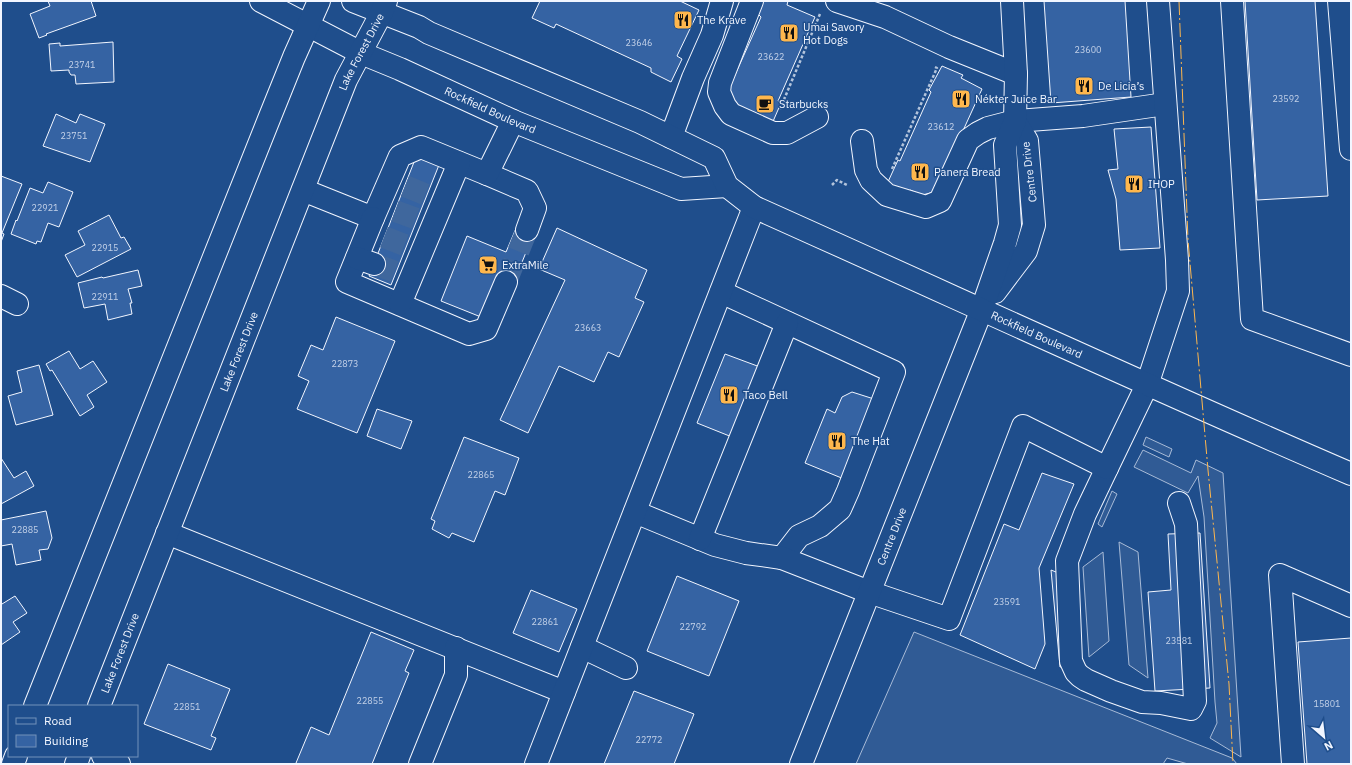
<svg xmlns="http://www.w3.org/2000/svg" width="1352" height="765" font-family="'IBM Plex Sans',sans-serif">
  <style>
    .built { fill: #305b95; stroke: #a8bbd7 }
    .building { fill: #3563a3; stroke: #f2f6ff }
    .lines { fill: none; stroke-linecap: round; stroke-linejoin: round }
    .minor-tunnel { stroke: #3f679d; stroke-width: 22; stroke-dasharray: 22 11; stroke-linecap: butt }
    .minor-casing { stroke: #f2f6ff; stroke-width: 24 }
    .major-casing { stroke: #f2f6ff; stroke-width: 24 }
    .path { stroke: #b3c4dc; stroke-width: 2.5; stroke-dasharray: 3 2; stroke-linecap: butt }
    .minor { stroke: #1f4e8c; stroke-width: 22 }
    .major { stroke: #1f4e8c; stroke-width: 22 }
    .power { stroke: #ffb74d; stroke-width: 1; stroke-dasharray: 14 3 2 3; stroke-linecap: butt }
    .labels { text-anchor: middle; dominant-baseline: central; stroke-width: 3; stroke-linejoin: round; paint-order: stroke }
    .number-label { font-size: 9px; fill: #c3d1e8 }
    .poi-label { font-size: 11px; fill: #f2f6ff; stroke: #1f4e8c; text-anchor: start }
    .street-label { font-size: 11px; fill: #f2f6ff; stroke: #1f4e8c }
  </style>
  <rect width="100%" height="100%" fill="#1f4e8c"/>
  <path class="built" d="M1146,437L1172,449L1169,457L1143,445Z
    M1143,450L1191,473L1196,460L1223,473L1241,757L1210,738L1217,723L1215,702L1204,517L1198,476L1188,493L1134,467Z
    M1112,491L1117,494L1102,527L1098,524Z
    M1119,542L1138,552L1148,678L1129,665Z
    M1103,552L1109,641L1089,657L1083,567Z
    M914,632L1232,758L1237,764H1188L1167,758L1163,764H856Z"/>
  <path class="building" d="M48,1H91L96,16L46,34L47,35L39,38L30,14L50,6Z
    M540,1H680L699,10L677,56L682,59L671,82L651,72V68L556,24L554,28L532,18Z
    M763,1H788L787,5L815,17L778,101L781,103L771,126L747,110L729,100L726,95L761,17L757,13Z
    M1044,1H1125L1131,97L1051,103Z
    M1245,1H1315L1328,196L1257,200Z
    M113,42L114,82L76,84L75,75H71L69,72V70L51,71L49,44L60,43V46Z
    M942,66L963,75L961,78L982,89L935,192L922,195L910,190L909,194L887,184L898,160L900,161L931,92L929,90Z
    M56,114L76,123L80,114L105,124L90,162L43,146Z
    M1151,127L1160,248L1120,250L1116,199L1108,170L1118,169L1114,129Z
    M416,157L439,165L391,285L369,276Z
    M1,176L22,184L2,233L4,234L1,242Z
    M48,182L73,192L59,227L48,223L41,242L37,241L36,244L11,234L16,220L17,221L30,188L43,193Z
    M109,215L121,238L124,237L131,249L77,277L65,255L85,245L78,231Z
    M517,226L534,233L513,284L481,317L441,301L467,236L506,252Z
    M557,228L647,270L635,298L644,302L619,357L608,352L594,382L559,366L528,433L500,420L565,280L539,269Z
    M138,270L142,286L128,289L132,303H130L132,314L108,320L105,304L84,308L78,283L102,277L103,278Z
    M336,317L395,341L357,433L297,409L309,381L298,376L311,345L323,350Z
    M69,351L80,369L93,361L107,382L87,395L94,407L80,416L52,370L50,371L46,364Z
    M725,354L760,367L732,437L697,423Z
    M39,365L53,415L16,425L8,396L22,392L17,371Z
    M852,392L874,399L844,479L805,463L827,409L835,413L842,397Z
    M377,409L412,421L401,449L367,436Z
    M464,437L519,458L505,495L495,491L474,542L452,533L449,538L432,529L435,521L431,519Z
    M1,458L14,478L26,471L34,486L1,504Z
    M1042,473L1074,484L1039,568L1045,644L1035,669L960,635L1004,524L1019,530Z
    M46,511L52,538L48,549L39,550L41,560L16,565L12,544L1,546V520Z
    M1200,533L1210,688L1155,691L1148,592L1171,590L1168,534Z
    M1051,570L1061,574L1067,666L1060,667Z
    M677,576L739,601L709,676L647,651Z
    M531,590L577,609L559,652L513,633Z
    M15,596L27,613L13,622L20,632L1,645V602L2,604Z
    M371,632L414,650L405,671L409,673L372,764H299L296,763L311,727L329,735Z
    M1351,638V764H1307L1298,642Z
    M168,664L230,689L211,736L216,738L211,750L144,724Z
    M634,691L694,714L674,764H604Z"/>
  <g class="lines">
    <path class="minor-tunnel" d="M405,186L427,195
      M395,211L417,219
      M384,237L407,246
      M374,264L396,272
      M506,282L527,230"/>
    <g class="minor-casing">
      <g id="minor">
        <path d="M752,1L720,83L719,92L725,106L731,114L773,133H787L817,117"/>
        <path d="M837,1L885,17L949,47L1016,74"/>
        <path d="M1232,1L1252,319L1351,355"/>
        <path d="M1339,1L1351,149"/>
        <path d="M671,137L693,78L712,35L722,1"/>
        <path d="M862,141L866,170L871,180L887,195L926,207L940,201L968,140L978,133L988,128L1015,121L1083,116L1165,104"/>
        <path d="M487,174L527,191L535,208L527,230"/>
        <path d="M303,190L373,218L400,156L421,147L487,174L513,121"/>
        <path d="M373,218L347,282L469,334L486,329L506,282"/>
        <path d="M357,258L374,264"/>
        <path d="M721,292L894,372L848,491L840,509L820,526L799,536L782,558"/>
        <path d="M995,292L1026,251L1034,225L1027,141L1015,121"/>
        <path d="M1,296L17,304"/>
        <path d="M400,304L459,163"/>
        <path d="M1107,468L1085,514L1067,561L1071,661L1076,672L1080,676L1086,680L1111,691L1142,702L1161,703L1191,709L1195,701L1186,524L1179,503"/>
        <path d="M635,512L715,545L746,553L782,558L869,592L949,619L1023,426L1107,468L1147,385L1178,291L1177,260L1158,1"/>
        <path d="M167,533L564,692"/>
        <path d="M700,539L787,323"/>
        <path d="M582,647L626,668"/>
        <path d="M103,756L119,764"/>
        <path d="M420,764L456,675V648"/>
        <path d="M536,764L754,207"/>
        <path id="s1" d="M801,764L982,309L1005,243L1010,225L1005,145L1015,121L1016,74L1012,1"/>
        <path d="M1293,764L1280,575L1351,606"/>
      </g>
    </g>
    <g class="major-casing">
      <g id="major">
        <path id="s2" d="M261,1L361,53L400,69L513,121L681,189L727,186"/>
        <path id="s3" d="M353,1L419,27L429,33L640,122L714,158L727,186L754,207C953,296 1151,388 1351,474"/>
        <path d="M35,706L269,119L294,57L319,1"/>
        <path id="s4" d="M99,706L346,80L382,12L386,1"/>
        <path d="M13,764L16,756"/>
        <path d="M76,764L79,756"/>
      </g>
    </g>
    <path class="path" d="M780,109L820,14
      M892,169L937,68L935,67
      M832,185L837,180L847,185"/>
    <use href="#minor" class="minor"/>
    <use href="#major" class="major"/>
    <path class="power" d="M1179,1L1188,240L1208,470L1229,684L1233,764"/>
  </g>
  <defs>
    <g id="restaurant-square" transform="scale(1)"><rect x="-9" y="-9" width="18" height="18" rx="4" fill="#ffb74d" stroke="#1f4e8c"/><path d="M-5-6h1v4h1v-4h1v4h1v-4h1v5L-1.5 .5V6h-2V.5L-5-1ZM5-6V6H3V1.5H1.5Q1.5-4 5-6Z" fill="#111"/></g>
    <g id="cafe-square" transform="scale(1)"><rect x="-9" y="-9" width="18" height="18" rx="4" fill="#ffb74d" stroke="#1f4e8c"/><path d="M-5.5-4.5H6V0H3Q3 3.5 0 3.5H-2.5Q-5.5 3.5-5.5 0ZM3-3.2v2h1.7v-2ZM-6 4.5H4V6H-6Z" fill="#111"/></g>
    <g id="supermarket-square" transform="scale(1)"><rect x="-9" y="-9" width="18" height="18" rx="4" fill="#ffb74d" stroke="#1f4e8c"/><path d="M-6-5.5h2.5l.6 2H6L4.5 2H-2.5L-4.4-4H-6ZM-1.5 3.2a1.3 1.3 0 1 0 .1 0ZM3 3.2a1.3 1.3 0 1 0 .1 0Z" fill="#111"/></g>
  </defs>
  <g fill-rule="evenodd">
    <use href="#restaurant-square" x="683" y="20"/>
    <use href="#restaurant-square" x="789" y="33"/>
    <use href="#restaurant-square" x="1084" y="86"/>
    <use href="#restaurant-square" x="961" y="99"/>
    <use href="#cafe-square" x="765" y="104"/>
    <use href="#restaurant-square" x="920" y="172"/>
    <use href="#restaurant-square" x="1134" y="184"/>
    <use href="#supermarket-square" x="488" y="265"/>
    <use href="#restaurant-square" x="729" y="395"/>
    <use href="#restaurant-square" x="837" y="441"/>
  </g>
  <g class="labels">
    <g class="number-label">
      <text x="639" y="42">23646</text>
      <text x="1088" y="49">23600</text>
      <text x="771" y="56">23622</text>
      <text x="82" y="64">23741</text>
      <text x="1286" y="98">23592</text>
      <text x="941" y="126">23612</text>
      <text x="74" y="135">23751</text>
      <text x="45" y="207">22921</text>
      <text x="105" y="247">22915</text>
      <text x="105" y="296">22911</text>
      <text x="588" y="327">23663</text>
      <text x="345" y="363">22873</text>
      <text x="481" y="474">22865</text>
      <text x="25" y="529">22885</text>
      <text x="1007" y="601">23591</text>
      <text x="545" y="621">22861</text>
      <text x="693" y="626">22792</text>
      <text x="1179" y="640">23581</text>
      <text x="370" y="700">22855</text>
      <text x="1327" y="703">15801</text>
      <text x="187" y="706">22851</text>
      <text x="649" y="739">22772</text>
    </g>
    <g class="poi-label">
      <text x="697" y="20">The Krave</text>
      <text x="803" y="27">Umai Savory<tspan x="803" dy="13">Hot Dogs</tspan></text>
      <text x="1098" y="86">De Licia’s</text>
      <text x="975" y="99">Nékter Juice Bar</text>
      <text x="779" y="104">Starbucks</text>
      <text x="934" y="172">Panera Bread</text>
      <text x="1148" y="184">IHOP</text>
      <text x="502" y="265">ExtraMile</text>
      <text x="743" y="395">Taco Bell</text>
      <text x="851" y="441">The Hat</text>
    </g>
    <g class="street-label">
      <text stroke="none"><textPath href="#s4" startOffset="705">Lake Forest Drive</textPath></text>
      <text stroke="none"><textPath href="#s2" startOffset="254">Rockfield Boulevard</textPath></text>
      <text transform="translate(1029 172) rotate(-97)">Centre Drive</text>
      <text stroke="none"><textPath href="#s3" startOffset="769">Rockfield Boulevard</textPath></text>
      <text stroke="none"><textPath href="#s4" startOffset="381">Lake Forest Drive</textPath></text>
      <text stroke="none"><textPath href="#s1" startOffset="245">Centre Drive</textPath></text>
      <text stroke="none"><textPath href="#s4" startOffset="57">Lake Forest Drive</textPath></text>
    </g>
  </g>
  <rect width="1352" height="765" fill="none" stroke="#f2f6ff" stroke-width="4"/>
  <rect x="8" y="705" width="130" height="52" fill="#1f4e8c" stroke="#7391ba"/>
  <rect x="16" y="718" width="20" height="6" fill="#1f4e8c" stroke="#7391ba"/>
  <text x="44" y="725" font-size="12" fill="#f2f6ff">Road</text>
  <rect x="16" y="735" width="20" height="12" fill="#3563a3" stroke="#7391ba"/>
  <text x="44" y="745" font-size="12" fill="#f2f6ff">Building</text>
  <g transform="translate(1324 737) rotate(152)" stroke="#1f4e8c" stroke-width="3" paint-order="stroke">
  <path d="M0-3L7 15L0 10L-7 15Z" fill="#f2f6ff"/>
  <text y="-6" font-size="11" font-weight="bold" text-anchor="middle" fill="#f2f6ff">N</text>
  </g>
</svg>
